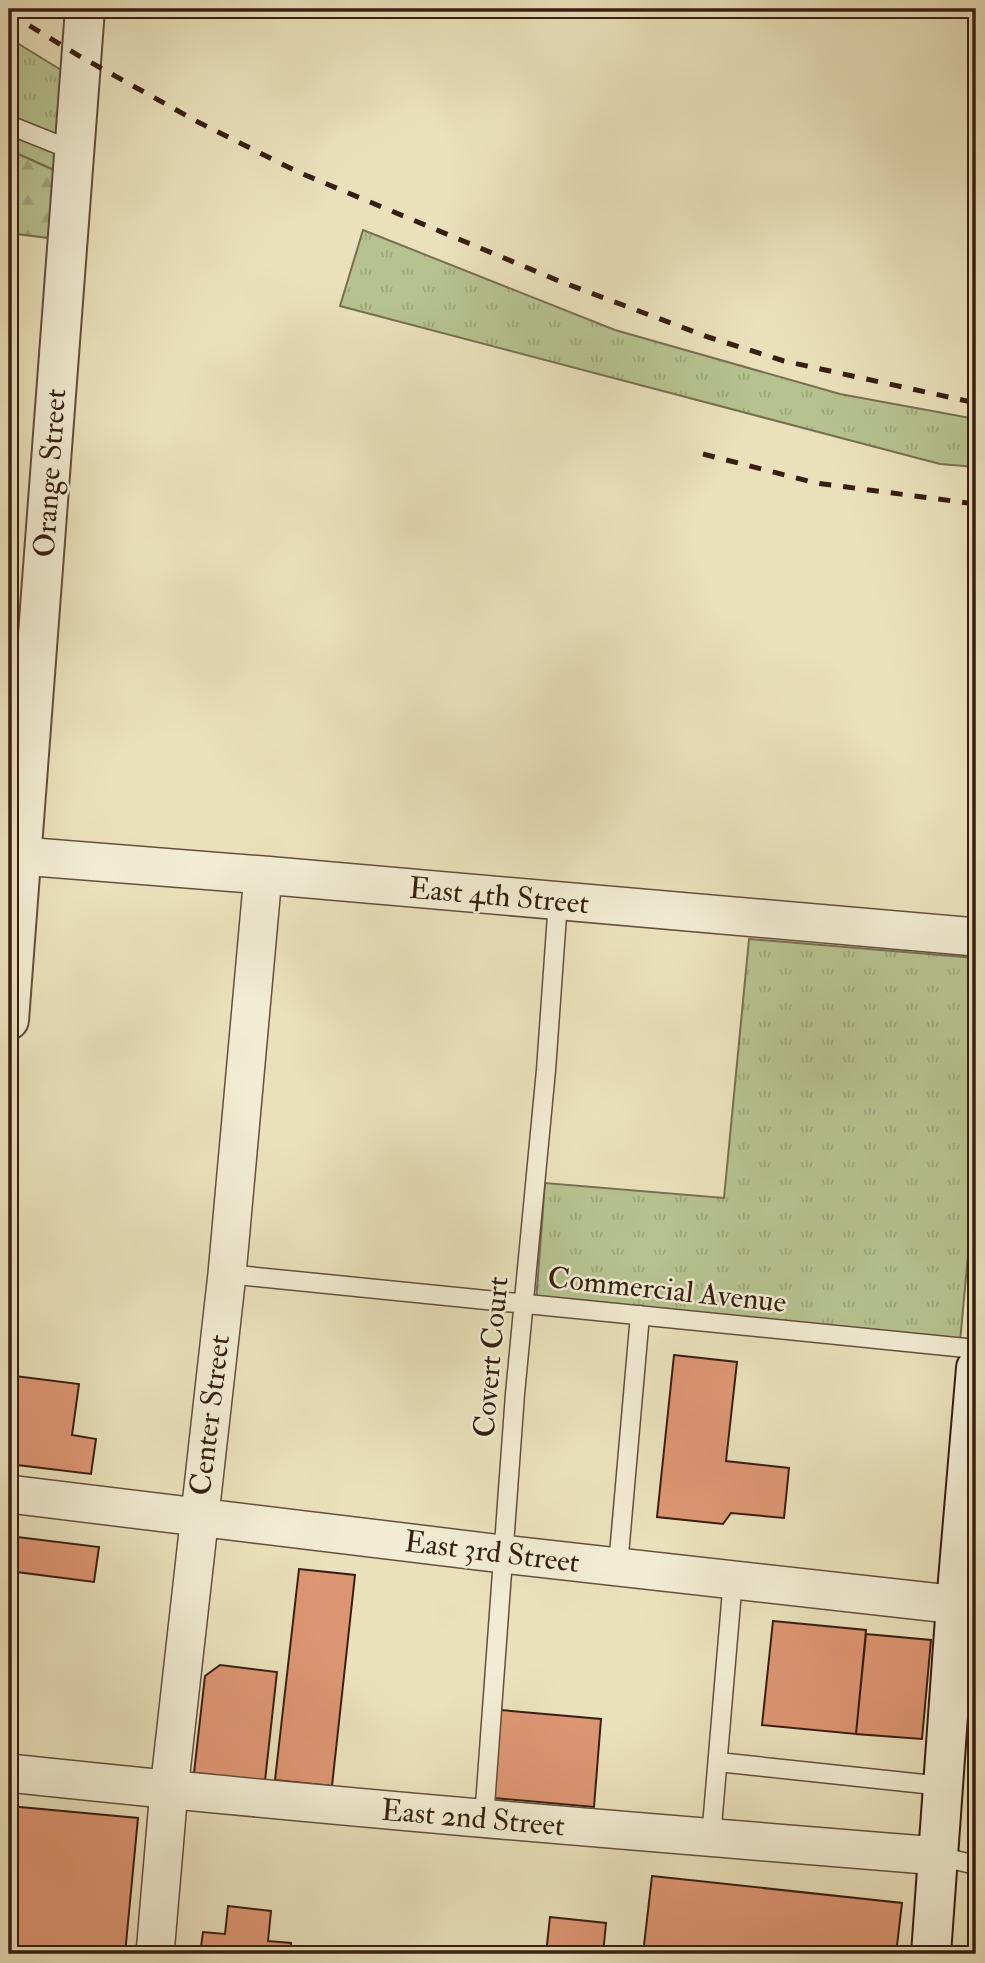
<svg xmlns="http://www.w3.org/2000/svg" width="985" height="1963" font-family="'IM FELL Double Pica',serif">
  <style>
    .grass { fill: url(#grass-tufts); stroke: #777052; stroke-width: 2 }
    .forest { fill: url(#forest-firs); stroke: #777052; stroke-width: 2 }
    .building { fill: #dd9673; stroke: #381e12; stroke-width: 2 }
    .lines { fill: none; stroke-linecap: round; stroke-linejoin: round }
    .service-casing { stroke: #644f3c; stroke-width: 21 }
    .minor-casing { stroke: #644f3c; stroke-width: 40 }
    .tertiary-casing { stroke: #644f3c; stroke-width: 42 }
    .secondary-casing { stroke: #381e12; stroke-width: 42 }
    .service { stroke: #f1ecd3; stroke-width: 18 }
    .minor { stroke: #f1ecd3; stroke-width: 37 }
    .tertiary { stroke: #f1ecd3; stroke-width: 38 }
    .secondary { stroke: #f1ecd3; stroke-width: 38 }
    .rail { stroke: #381e12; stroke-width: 5; stroke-dasharray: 12 12; stroke-linecap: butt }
    .labels { text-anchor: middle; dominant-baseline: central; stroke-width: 5; stroke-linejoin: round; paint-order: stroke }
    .street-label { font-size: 30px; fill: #381e12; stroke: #f1ecd3 }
  </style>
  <defs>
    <pattern id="grass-tufts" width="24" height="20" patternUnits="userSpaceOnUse" patternTransform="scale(1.75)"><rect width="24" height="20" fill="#b6c391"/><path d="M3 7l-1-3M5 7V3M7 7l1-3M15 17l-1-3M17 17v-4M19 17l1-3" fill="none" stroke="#9da77c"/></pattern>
    <pattern id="forest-firs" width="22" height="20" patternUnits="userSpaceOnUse" patternTransform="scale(1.75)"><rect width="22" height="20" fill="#b6c391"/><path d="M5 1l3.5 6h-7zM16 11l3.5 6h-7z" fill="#9da77c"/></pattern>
  </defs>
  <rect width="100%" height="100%" fill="#eae1bc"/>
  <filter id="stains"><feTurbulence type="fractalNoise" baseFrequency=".00286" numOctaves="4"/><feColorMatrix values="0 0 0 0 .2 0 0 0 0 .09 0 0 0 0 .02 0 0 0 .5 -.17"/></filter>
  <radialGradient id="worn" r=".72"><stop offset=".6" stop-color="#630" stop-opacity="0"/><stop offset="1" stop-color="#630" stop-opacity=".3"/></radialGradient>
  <path class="grass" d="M9,38L66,73L65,175L9,150Z
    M363,230L615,330L840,394L976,419V467L940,464L340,306Z
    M749,939L976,958V1169L960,1342L536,1301L545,1183L724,1198Z"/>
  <path class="forest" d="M9,150L65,175L64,240L9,233Z"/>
  <path class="building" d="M674,1355L737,1362L726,1461L789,1468L784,1518L731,1513L723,1524L657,1517Z
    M15,1376L79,1384L72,1435L96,1439L91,1474L9,1464V1426Z
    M9,1536L99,1547L94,1582L9,1571Z
    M299,1569L355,1575L332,1786L275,1780Z
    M773,1621L866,1630L856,1734L762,1725Z
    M866,1634L931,1640L922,1739L856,1734Z
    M220,1665L277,1672L265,1781L194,1773L205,1676Z
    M501,1710L601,1719L594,1807L493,1798Z
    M9,1806L138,1818L125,1954H9Z
    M652,1876L902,1903L896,1954H643Z
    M228,1906L271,1911L268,1941L291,1943L290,1954H200L203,1932L225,1934Z
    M550,1917L606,1923L603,1954H546Z"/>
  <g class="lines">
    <g class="service-casing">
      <path id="service" d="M9,125L74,151
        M227,1274L976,1349
        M618,1566L640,1315
        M718,1762L943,1786
        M484,1819L515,1394L546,1070L558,901
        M711,1838L733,1579
        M938,1856L976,1865"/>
    </g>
    <g class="minor-casing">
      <path id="minor" d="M9,855L263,875L976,937
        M9,1494L502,1554L976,1607
        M9,1773C318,1806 628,1831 938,1856
        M155,1954L169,1790L227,1274L263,875"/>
    </g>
    <g class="tertiary-casing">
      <path id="tertiary" d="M9,1020L85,9"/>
    </g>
    <g class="secondary-casing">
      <path id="secondary" d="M931,1954L956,1604L976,1368"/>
    </g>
    <use href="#service" class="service"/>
    <use href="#minor" class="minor"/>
    <use href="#tertiary" class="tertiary"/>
    <use href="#secondary" class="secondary"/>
    <path class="rail" d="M9,13L81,57L198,122L298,172L559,281L708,337L784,361L976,403
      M703,454L816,483L976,504"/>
  </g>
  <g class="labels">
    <g class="street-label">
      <text transform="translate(50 473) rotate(-86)">Orange Street</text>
      <text transform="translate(499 896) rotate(5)">East 4th Street</text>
      <text transform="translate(667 1290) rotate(6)">Commercial Avenue</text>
      <text transform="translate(491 1357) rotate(-85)">Covert Court</text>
      <text transform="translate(210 1415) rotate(-83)">Center Street</text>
      <text transform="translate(492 1552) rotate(7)">East 3rd Street</text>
      <text transform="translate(473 1818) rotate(5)">East 2nd Street</text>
    </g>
  </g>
  <rect width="985" height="1963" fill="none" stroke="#eae1bc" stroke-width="35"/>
  <rect x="10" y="10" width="964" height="1942" fill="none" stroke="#381e12" stroke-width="3.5"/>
  <rect x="18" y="18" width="950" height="1928" fill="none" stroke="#381e12" stroke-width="2"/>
  <rect width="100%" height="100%" filter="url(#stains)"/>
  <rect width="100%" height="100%" fill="url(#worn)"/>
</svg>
